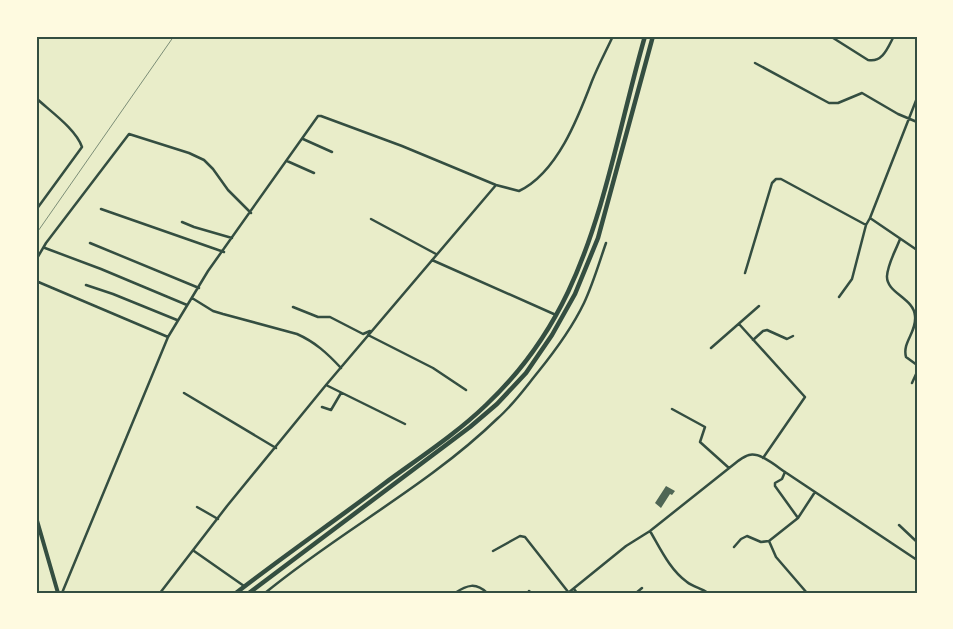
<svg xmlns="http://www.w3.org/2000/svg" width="953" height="629" font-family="Inter,sans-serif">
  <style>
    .building { fill: #4f6655 }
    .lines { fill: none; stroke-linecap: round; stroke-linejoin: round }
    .minor { stroke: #344e41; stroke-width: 2.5 }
    .secondary { stroke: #344e41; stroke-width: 4 }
    .trunk { stroke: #344e41; stroke-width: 4.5 }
    .rail { stroke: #7c8e77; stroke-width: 1 }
    .neatline { fill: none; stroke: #344e41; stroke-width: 2 }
  </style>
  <rect width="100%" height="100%" fill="#e9edc9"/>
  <path class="building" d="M666,486L675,491L672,495L670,494L661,508L655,503Z"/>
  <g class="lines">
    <path class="minor" d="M830,36L868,60C883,63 888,47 894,36
      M755,63L829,103H838L862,93L898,114L917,122
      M36,98C50,111 76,129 82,147L36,210
      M917,98L870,218L917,250
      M303,139L332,152
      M287,161L314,173
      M101,209L224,252
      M371,219L436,254
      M182,222L194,227L232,238
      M900,239C896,250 888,263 887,276C886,293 914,298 915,316C917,332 902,342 906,357L917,365
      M90,243L199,288
      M45,248L101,269L187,305
      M36,260L46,243L129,134L189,153L204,160L213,169L228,190L251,213
      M432,260L556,315
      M745,273L772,183L776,179H781L866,225
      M36,281L168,337
      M86,285L113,294L177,320
      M839,297L852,279L866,225L870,218
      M192,298L213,311L223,314L297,334C315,342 327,353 341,368
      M293,307L318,317H330L363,334L370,331
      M739,324L805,397L763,458
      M368,335L433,368L466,390
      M753,340L763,331L767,330L787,339L793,336
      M711,348L759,306
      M912,383L917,372
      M326,385L405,424
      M184,393L276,448
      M322,407L331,410L341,393
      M672,409L705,427L700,442L729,468
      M785,472L782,479L775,483V486L798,518
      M197,507L218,519
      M899,525L917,542
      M650,531C660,548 670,570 687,582C693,587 701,588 708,593
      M769,541L776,557L807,593
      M734,547L741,539L747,536L761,542L769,541L798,518L815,492
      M194,551L244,586
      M493,551L520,536L525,537L569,593
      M574,589L577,593
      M529,591L531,593
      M62,593L168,337L208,271L318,116H321L402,146L496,185L519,191C557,173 578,118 592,81C598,66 606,51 613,36
      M160,593L227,506L326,385L496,185
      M265,593C340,531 428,486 498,418C513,405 525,388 538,372C555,351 572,328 584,303C593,284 599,263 606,243
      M455,593C467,585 476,582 487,593
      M568,593L626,546L650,531L738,461C741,459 745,456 749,455C760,452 776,466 785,472L917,560
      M636,593L642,588"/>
    <path class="secondary" d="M36,517L58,593"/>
    <path class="trunk" d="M236,593C285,555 336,520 385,483C419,458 456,434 486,405C520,373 548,334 568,292C605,214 621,119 645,36
      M249,593L470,427L497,404L526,373L552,335L575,294L598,238L653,36"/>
    <path class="rail" d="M36,234L174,36"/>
  </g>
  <rect width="953" height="629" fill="none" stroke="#fefae0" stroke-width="75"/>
  <rect x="38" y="38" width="878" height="554" class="neatline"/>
</svg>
